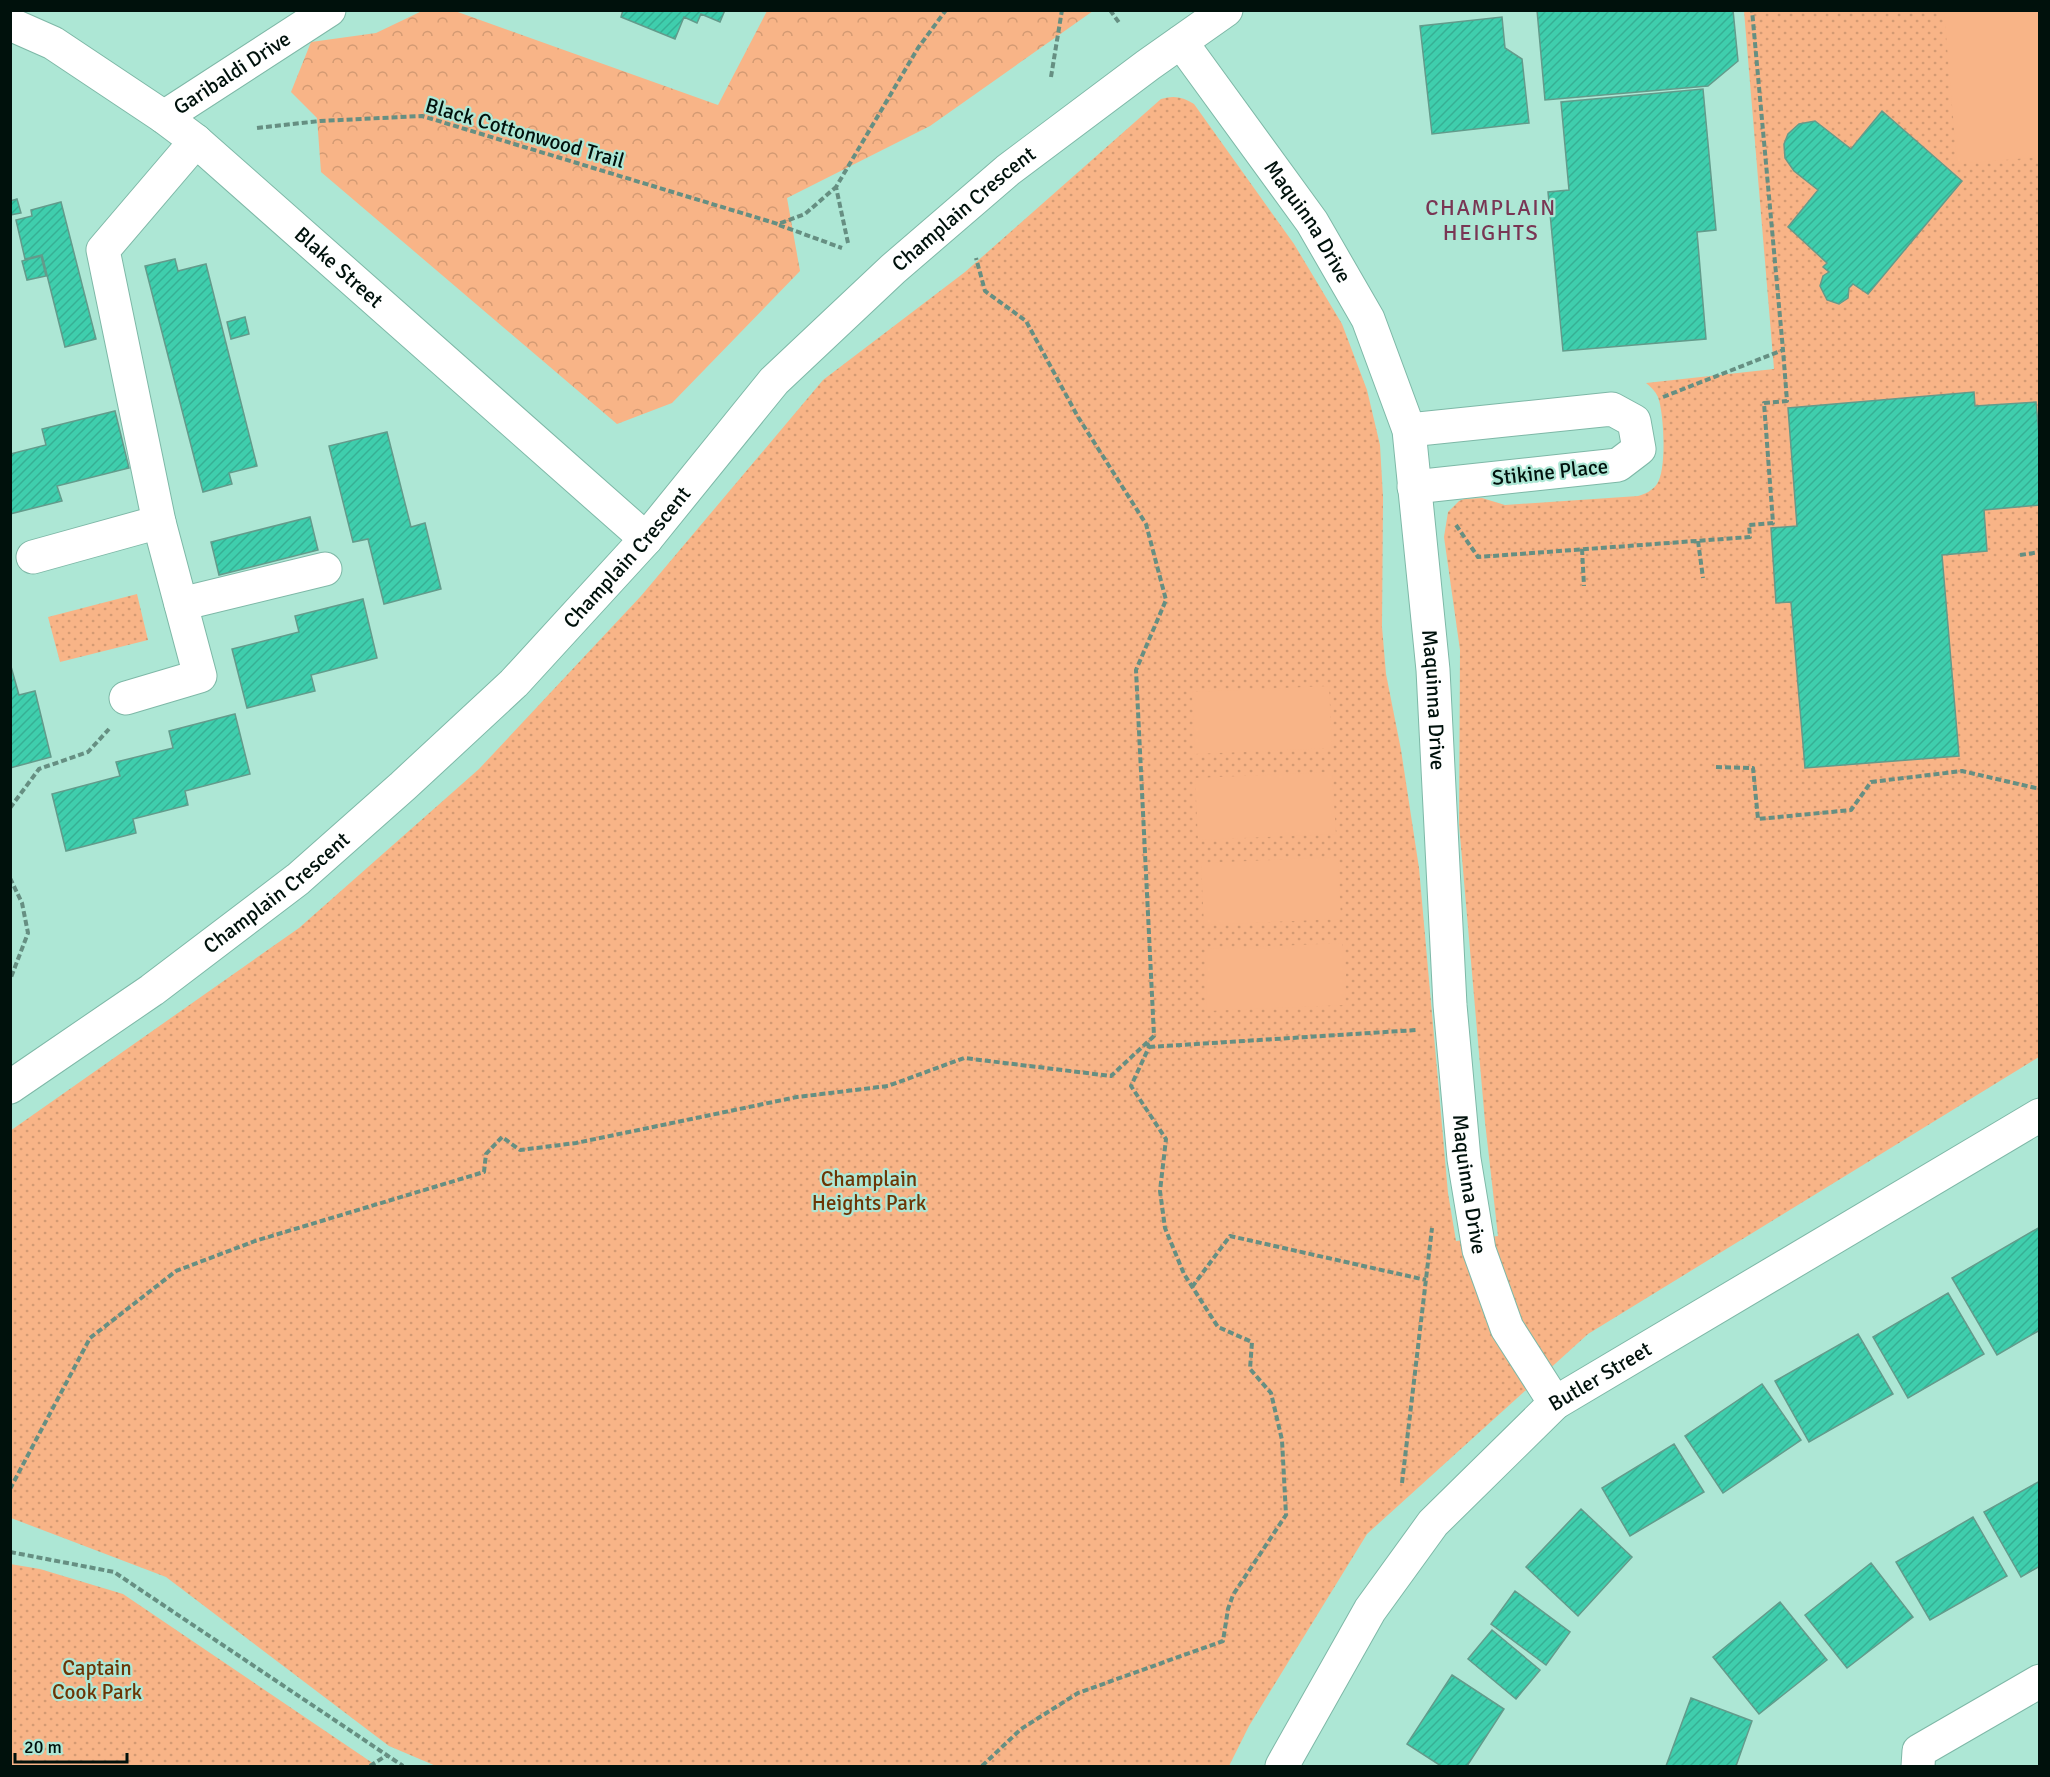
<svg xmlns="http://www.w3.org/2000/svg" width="2050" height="1777" font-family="Signika,sans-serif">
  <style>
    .forest { fill: url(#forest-crowns) }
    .park { fill: url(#park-dots) }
    .pitch { fill: #f8b487 }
    .building { fill: url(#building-hatch); stroke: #639b8b; stroke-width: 1.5 }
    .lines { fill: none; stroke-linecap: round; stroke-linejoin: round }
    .minor-casing { stroke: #7eb8a7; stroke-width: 35 }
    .path { stroke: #668f82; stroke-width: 4; stroke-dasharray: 6 3; stroke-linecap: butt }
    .minor { stroke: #fff; stroke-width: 33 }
    .labels { text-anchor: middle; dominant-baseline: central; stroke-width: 4.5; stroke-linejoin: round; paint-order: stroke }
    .street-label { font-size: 21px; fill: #00110c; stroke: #ade7d5 }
    .park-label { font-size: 21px; fill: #6c3505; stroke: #ade7d5 }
    .neighbourhood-label { font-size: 22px; letter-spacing: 1.5px; fill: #793654; stroke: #ade7d5 }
  </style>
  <defs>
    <pattern id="forest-crowns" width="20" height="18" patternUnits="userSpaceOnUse" patternTransform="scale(1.5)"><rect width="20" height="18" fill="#f8b487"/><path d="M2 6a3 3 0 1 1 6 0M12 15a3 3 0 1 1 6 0" fill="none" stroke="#d39a73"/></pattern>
    <pattern id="park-dots" width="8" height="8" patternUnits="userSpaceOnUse" patternTransform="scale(1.5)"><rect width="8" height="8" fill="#f8b487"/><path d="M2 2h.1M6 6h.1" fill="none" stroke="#d39a73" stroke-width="1.8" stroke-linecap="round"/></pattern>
    <pattern id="building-hatch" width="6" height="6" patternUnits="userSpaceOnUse" patternTransform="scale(1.5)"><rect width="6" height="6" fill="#3fcead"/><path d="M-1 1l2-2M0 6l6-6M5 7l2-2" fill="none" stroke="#36b094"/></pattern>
  </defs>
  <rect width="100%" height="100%" fill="#ade7d5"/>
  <path class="forest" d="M422,11H455L718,105L767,11H1093L930,126L787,198L800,271L672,403L617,424L321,172L317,118L291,92L311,42L376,33Z"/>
  <path class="park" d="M1744,11H2039V1057L1588,1334L1367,1534L1249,1726L1229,1766H436L389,1746L166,1577L11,1518L10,1131L299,928L479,769L641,596L823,380L965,272L1161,99C1174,95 1183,97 1194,104L1294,244L1342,324L1367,390L1380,445L1383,497L1382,627L1386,674L1401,750L1419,868L1448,1193L1456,1241L1498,1236L1485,1122L1459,824L1460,650L1444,537L1448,512L1459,501L1464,499L1482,498L1505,505L1638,496C1645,494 1652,491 1657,484C1667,470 1664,413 1658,397C1655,391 1651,387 1646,383L1774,369Z
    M137,594L148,640L60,662L48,617Z
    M10,1564L40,1569L123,1594L377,1766H11Z"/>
  <path class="pitch" d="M1944,11H2039V157L1957,164Z
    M1329,686L1332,748L1195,754L1192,692Z
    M1332,772L1336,834L1198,840L1195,778Z
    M1338,857L1341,919L1204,925L1201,863Z
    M1342,943L1346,973L1345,1005L1207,1011L1205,949Z"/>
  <path class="building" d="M623,10H725L720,22L701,14L697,23L684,17L675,39L621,17Z
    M1537,10H1733L1738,61L1708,86L1545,100Z
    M1502,17L1505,48L1522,59L1529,123L1432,134L1420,26Z
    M1703,89L1716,230L1697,232L1706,339L1563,351L1548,192L1569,190L1561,102Z
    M1882,111L1962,181L1868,294L1853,284L1849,288L1848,298L1839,304L1827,300L1820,286L1823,276L1829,272L1823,267L1827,263L1788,227L1818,190L1794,171L1785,158L1784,144L1788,134L1799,124L1815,121L1851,149Z
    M17,199L21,213L10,215V201Z
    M61,202L96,339L65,347L42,255L25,259L16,220L32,216L31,210Z
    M41,256L46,276L27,280L22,261Z
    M175,259L178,271L206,264L257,466L229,473L232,484L203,492L145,266Z
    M245,317L249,334L231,339L227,322Z
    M1974,392L1975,406L2036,402L2040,446V505L1984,510L1987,551L1942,555L1959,756L1805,768L1791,602L1776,603L1771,528L1797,526L1788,408Z
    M115,411L129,468L57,486L62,501L10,514V454L46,445L42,429Z
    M387,432L411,527L425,523L441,589L384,604L368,539L353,542L329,446Z
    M310,517L318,550L219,575L211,542Z
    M363,599L377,658L311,675L315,691L247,708L232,649L299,632L295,616Z
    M10,663L19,695L35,691L51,757L10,768Z
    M235,714L250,774L185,791L188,805L133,819L136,833L66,851L52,794L120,776L116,762L173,748L169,731Z
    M2040,1227V1330L1997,1355L1952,1278Z
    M1948,1293L1984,1354L1908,1398L1873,1337Z
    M1858,1334L1893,1394L1809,1442L1775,1381Z
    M1762,1384L1801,1440L1723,1493L1685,1436Z
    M1674,1444L1704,1492L1630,1536L1602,1488Z
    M2040,1481V1566L2021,1577L1984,1512Z
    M1581,1509L1632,1557L1578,1616L1526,1567Z
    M1973,1517L2007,1576L1930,1620L1896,1562Z
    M1871,1563L1913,1617L1847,1668L1805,1615Z
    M1515,1591L1570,1632L1546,1665L1491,1624Z
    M1780,1602L1827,1660L1759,1714L1713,1657Z
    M1492,1630L1540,1670L1516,1699L1468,1659Z
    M1452,1675L1504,1709L1467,1766H1441L1407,1744Z
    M1691,1698L1752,1721L1736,1766H1666Z"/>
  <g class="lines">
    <g class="minor-casing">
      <g id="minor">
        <path id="s1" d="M10,24L53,43L164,117L196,141L646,539"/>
        <path id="s2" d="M1181,42L1312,222L1368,319L1409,430L1433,670L1450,1005L1464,1159L1479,1250L1507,1328L1555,1403"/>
        <path id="s3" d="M164,117L329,10"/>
        <path d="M1409,430L1612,409L1634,421L1639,449L1618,465L1414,487"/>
        <path d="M33,557L159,522"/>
        <path d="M181,604L325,569"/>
        <path d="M126,698L200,676L159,522L103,250L196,141"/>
        <path id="s4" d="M10,1087L152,990L298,879L403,786L514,683L646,539L774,381L893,269L1008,170L1148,65L1226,10"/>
        <path id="s5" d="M1282,1766L1370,1610L1433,1523L1555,1403L2040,1115"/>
        <path d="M1918,1766L1919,1751L2040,1681"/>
      </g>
    </g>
    <path class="path" d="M1110,10L1120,24
      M1051,77L1062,10
      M257,128L320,121L422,116L778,224L805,214L836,187
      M779,225L842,248
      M848,243L836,187L918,48L946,10
      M1663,397L1783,350L1752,10
      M1456,525L1478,557L1750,537L1749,525L1773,523L1764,403L1787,401L1783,350
      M1698,541L1703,578
      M1582,549L1584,586
      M2020,555L2040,552
      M1716,767L1753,768L1758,819L1851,810L1871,782L1962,771L2040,789
      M10,808L39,769L88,752L109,729
      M10,878L22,903L28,933L10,980
      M1149,1047L1417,1030
      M1192,1287L1230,1236L1426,1280
      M1402,1483L1432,1228
      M10,1489L90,1338L176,1271L255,1241L484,1172L486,1154L502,1137L520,1150L576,1143L797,1097L888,1086L964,1058L1111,1076L1154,1036L1136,670L1166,600L1146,524L1078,417L1026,321L985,291L976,258
      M10,1552L114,1572L403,1766
      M370,1766L387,1755
      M982,1766L1021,1729L1078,1693L1223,1641L1228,1609L1233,1595L1286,1515L1282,1440L1271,1393L1250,1369L1252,1342L1218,1327L1184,1274L1165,1228L1160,1191L1166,1139L1131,1086L1149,1047L1147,1043"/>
    <use href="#minor" class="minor"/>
  </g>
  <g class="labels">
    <g class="street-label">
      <text stroke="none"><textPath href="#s3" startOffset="81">Garibaldi Drive</textPath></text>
      <text transform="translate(525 133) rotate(16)">Black Cottonwood Trail</text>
      <text stroke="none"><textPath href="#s4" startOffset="1302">Champlain Crescent</textPath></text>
      <text stroke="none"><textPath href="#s2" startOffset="220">Maquinna Drive</textPath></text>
      <text stroke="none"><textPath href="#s1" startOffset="411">Blake Street</textPath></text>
      <text transform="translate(1550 472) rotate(-6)">Stikine Place</text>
      <text stroke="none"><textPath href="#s4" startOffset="816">Champlain Crescent</textPath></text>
      <text stroke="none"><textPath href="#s2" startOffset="724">Maquinna Drive</textPath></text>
      <text stroke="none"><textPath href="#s4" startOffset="330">Champlain Crescent</textPath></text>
      <text stroke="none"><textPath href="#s2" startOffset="1210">Maquinna Drive</textPath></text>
      <text stroke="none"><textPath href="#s5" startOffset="510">Butler Street</textPath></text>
    </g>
    <g class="park-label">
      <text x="869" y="1179">Champlain<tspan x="869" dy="24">Heights Park</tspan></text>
      <text x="97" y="1668">Captain<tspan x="97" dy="24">Cook Park</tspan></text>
    </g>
    <g class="neighbourhood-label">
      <text x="1491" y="207">CHAMPLAIN<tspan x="1491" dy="25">HEIGHTS</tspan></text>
    </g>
  </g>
  <rect width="2050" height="1777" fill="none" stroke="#00110c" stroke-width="24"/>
  <path d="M15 1753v9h112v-9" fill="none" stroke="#00110c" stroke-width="3"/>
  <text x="24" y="1753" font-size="18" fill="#00110c" stroke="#ade7d5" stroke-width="4.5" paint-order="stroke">20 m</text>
</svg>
